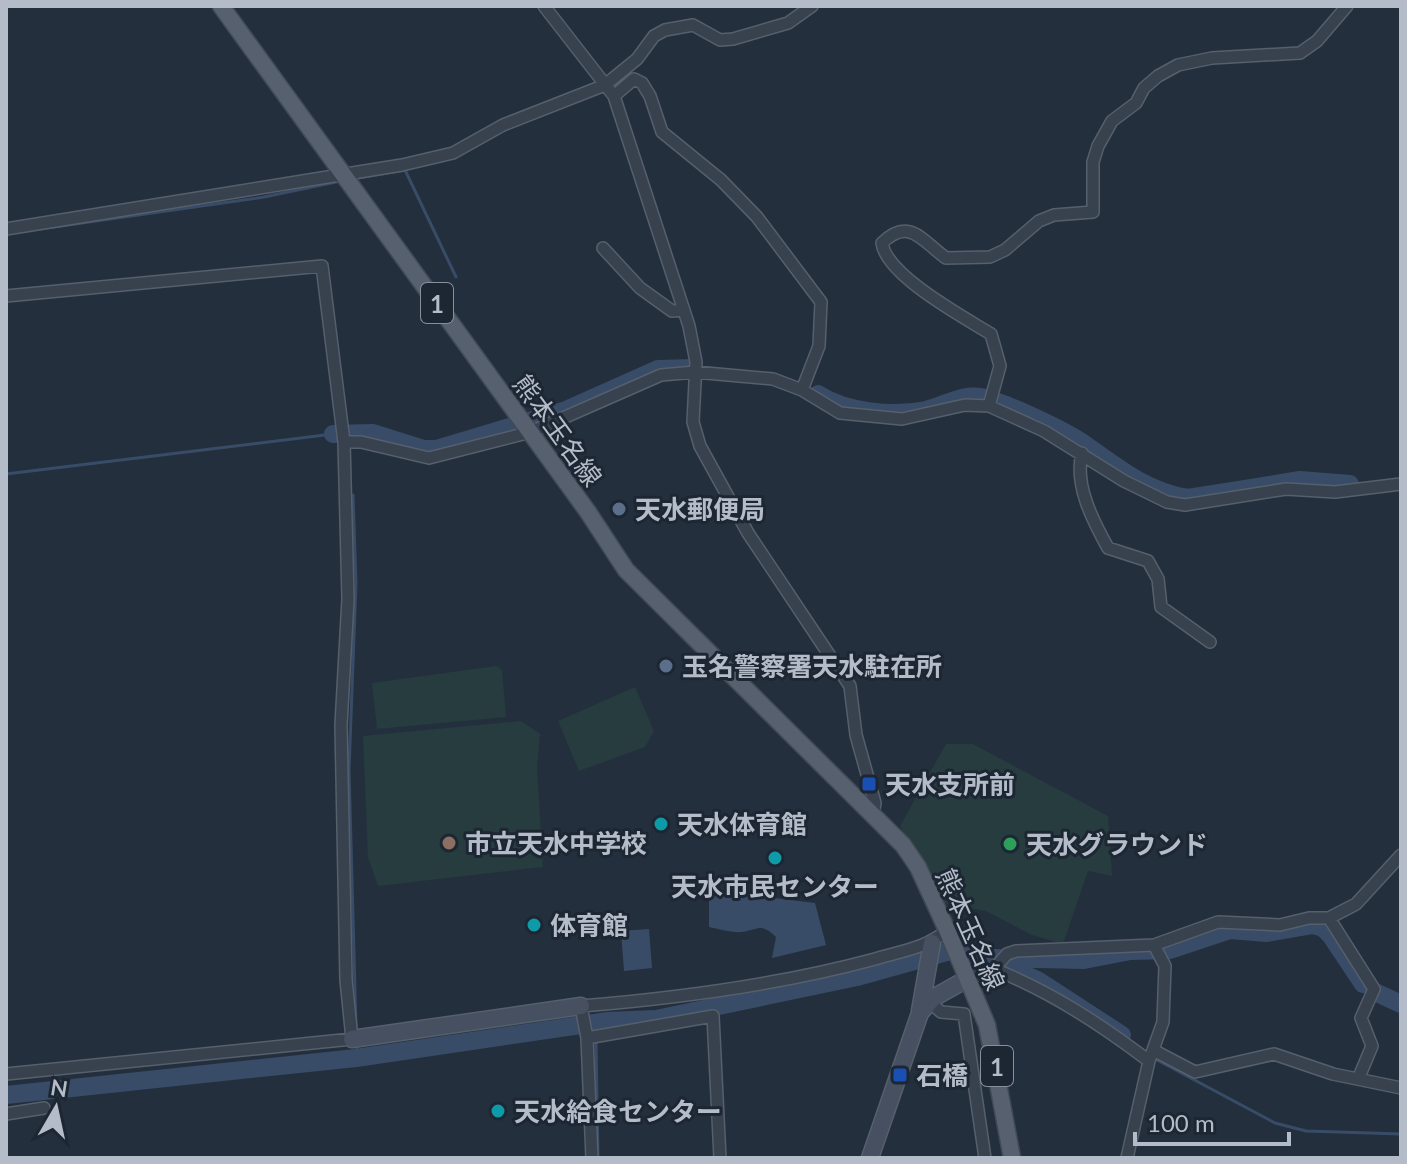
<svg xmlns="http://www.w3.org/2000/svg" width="1407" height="1164" font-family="Lato,'Noto Sans JP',sans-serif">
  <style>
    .green { fill: #263c3f }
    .water { fill: #394c67 }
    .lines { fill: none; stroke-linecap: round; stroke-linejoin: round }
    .stream { stroke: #394c67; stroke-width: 3 }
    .river { stroke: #394c67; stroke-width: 18 }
    .street-casing { stroke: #565f6c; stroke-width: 14 }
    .secondary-casing { stroke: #565f6c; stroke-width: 19 }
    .primary-casing { stroke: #414a57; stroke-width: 19 }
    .street { stroke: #38414e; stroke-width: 11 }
    .secondary { stroke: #465061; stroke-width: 16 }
    .primary { stroke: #56606e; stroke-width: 16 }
    .service-dot { fill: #5c6f8a; stroke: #1d2633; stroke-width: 3 }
    .transit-dot { fill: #1a4fb4; stroke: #1d2633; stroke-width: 3 }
    .culture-dot { fill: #0f9aa8; stroke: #1d2633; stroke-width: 3 }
    .education-dot { fill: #8d6e63; stroke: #1d2633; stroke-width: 3 }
    .leisure-dot { fill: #2e9e5b; stroke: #1d2633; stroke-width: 3 }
    .labels { text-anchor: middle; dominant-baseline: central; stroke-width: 6; stroke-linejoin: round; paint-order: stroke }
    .shield { fill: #1d2633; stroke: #878f9c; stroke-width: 2 }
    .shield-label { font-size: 24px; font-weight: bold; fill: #b4bcc9 }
    .street-label { font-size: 26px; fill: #b4bcc9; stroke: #1d2633 }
    .poi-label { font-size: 26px; font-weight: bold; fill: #b4bcc9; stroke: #1d2633; text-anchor: start }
  </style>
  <rect width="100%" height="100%" fill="#242f3e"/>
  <path class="green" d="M496,666L502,670L506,717L377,729L372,683Z
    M635,687L654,731L645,747L579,771L558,721Z
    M521,721L540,734L537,767L543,867L378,886L368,857L363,736Z
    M946,744H973L1108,816L1112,876L1088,871L1063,944L1032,935L986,911L940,902L900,826Z"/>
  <path class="water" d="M709,890L815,903L826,945L772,958L776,937C761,922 758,930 742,932C732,933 719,929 709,927Z
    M649,929L652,968L624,971L621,931Z"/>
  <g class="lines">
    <path class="stream" d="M353,179L405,170L456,277
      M26,231L264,197L341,181
      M6,474L333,434
      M353,495L356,583L349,770L356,1027
      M595,1024L596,1034
      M596,1042L598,1158
      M356,1058L357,1049
      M1157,1060L1275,1123L1306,1131L1401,1134"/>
    <path class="river" d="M818,394C846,412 893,417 926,410C946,405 964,392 985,398C1009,404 1066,431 1086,445C1118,468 1148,492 1188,498L1300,480L1350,484
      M333,434L373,433L424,449H436L566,410L658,369L692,368
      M996,961L1039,981L1122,1035
      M1375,992L1401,1004
      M6,1095L356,1058L608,1021L656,1019L857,977L950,951L990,958L1084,960L1130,951L1170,950L1230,930L1267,933L1313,925L1323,928L1331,936L1363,984"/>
    <g class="street-casing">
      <path id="street" d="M544,6L614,96L689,326L696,362L693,422L700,446L748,533L850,686L856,735L875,803L873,815
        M614,96L634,79L642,83L650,96L662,132L721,180L757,217L821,302L819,346L802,390
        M6,229L402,165L453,153L503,125L605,85L637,59L654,36L665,30L693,25L720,40L733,39L788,23L812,6
        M603,248L640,288L672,311L684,310
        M6,296L322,266L344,442L348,599L341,725L346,980L352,1039L6,1074
        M989,406L1000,366L991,334C963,317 886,275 882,243C910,216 923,242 946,258L990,257L1005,250L1039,221L1054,215L1093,212V162L1098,146L1112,121L1136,103L1144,88L1158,76L1178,65L1212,58L1300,53L1317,41L1347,6
        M344,442H361L429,458L531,432L661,375L695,372L773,379L802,390L840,413L902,419L965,405L989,406L1044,431L1124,481L1167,502L1185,505L1286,489L1335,492L1401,484
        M1082,453C1074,485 1093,521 1108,548L1148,561L1158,579L1161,607L1210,642
        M1329,918L1374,989L1361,1018L1372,1046L1359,1077
        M1154,945L1218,922L1280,925L1309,918H1329L1356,904L1401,855
        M994,969C1051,992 1100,1024 1149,1061
        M967,979L994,969L1007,954L1016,951L1154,945L1165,966L1163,1022L1149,1061L1127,1158
        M930,1002L941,1012L964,1014L985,1158
        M587,1038L713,1016L720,1158
        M1153,1050L1195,1072L1274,1054L1333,1074L1401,1088
        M6,1114L44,1108
        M592,1158L587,1038L581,1006C680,998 779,985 875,959C901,951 927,948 947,930"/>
    </g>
    <g class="secondary-casing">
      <path id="secondary" d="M920,1011L932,943
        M352,1039L581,1006
        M870,1158L920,1013L933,998L967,979"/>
    </g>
    <g class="primary-casing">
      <path id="primary" d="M221,6L588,512L626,570L903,845L918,867L947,930L987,1025L1012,1158"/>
    </g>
    <use href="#street" class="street"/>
    <use href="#secondary" class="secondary"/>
    <use href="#primary" class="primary"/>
  </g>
  <g class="service-dot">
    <circle cx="619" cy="509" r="8"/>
    <circle cx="666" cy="666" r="8"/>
  </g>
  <g class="transit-dot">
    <rect x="861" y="776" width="16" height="16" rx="4"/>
    <rect x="892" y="1067" width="16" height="16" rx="4"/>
  </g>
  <g class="culture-dot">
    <circle cx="661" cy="824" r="8"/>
    <circle cx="775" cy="858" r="8"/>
    <circle cx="534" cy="925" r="8"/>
    <circle cx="498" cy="1111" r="8"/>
  </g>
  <circle class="education-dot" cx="449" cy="843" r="8"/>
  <circle class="leisure-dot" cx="1010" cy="844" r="8"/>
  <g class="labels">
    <g class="shield">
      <rect x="421" y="283" width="32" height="40" rx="6"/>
      <rect x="981" y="1046" width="32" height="40" rx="6"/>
    </g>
    <g class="shield-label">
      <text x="437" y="303">1</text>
      <text x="997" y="1066">1</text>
    </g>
    <g class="street-label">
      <text transform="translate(558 430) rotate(54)">熊本玉名線</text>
      <text transform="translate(971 929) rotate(66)">熊本玉名線</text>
    </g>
    <g class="poi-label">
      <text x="635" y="509">天水郵便局</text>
      <text x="682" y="666">玉名警察署天水駐在所</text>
      <text x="885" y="784">天水支所前</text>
      <text x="677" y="824">天水体育館</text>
      <text x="465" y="843">市立天水中学校</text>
      <text x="1026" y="844">天水グラウンド</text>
      <text x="775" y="886" text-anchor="middle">天水市民センター</text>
      <text x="550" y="925">体育館</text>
      <text x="916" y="1075">石橋</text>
      <text x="514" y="1111">天水給食センター</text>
    </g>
  </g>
  <rect width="1407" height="1164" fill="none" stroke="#b4bcc9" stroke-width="16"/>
  <g transform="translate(56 1108) rotate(9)" stroke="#1d2633" stroke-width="6" paint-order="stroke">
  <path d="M0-6L14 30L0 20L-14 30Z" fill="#b4bcc9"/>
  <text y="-12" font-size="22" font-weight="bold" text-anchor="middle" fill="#b4bcc9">N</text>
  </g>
  <path d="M1135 1132v12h154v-12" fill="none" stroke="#b4bcc9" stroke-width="4"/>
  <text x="1147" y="1132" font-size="24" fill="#b4bcc9" stroke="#1d2633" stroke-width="6" paint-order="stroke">100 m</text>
</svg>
